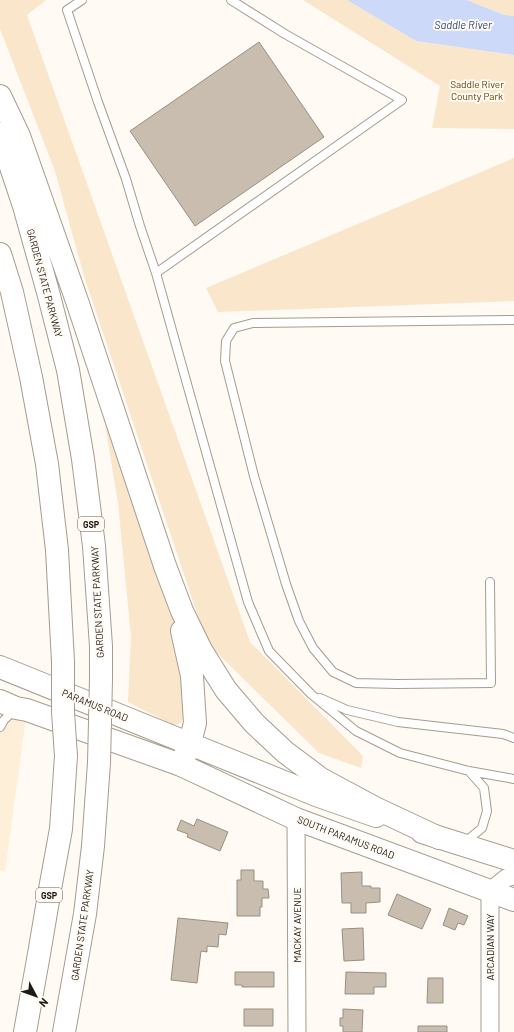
<svg xmlns="http://www.w3.org/2000/svg" width="514" height="1032" font-family="Barlow,sans-serif">
  <style>
    .built { fill: #feefd9 }
    .green { fill: #fae6cb }
    .water { fill: #ccd9f8 }
    .building { fill: #c8bdaf; stroke: #998f81 }
    .lines { fill: none; stroke-linecap: round; stroke-linejoin: round }
    .lane-casing { stroke: #a69c8e; stroke-width: 10 }
    .street-casing { stroke: #a69c8e; stroke-width: 19 }
    .secondary-casing { stroke: #a69c8e; stroke-width: 24 }
    .highway-casing { stroke: #a69c8e; stroke-width: 24 }
    .lane { stroke: #fff; stroke-width: 8 }
    .street { stroke: #fff; stroke-width: 17 }
    .secondary { stroke: #fff; stroke-width: 22 }
    .highway { stroke: #fff; stroke-width: 22 }
    .highway-bridge-casing { stroke: #a69c8e; stroke-width: 24; stroke-linecap: butt }
    .highway-bridge { stroke: #fff; stroke-width: 22 }
    .labels { text-anchor: middle; dominant-baseline: central; stroke-width: 4; stroke-linejoin: round; paint-order: stroke }
    .shield { fill: #fffaf4; stroke: #615c57; stroke-width: 1 }
    .shield-label { font-size: 9px; font-weight: bold; fill: #1d1914 }
    .park-label { font-size: 10px; fill: #624101; stroke: #fffaf4 }
    .street-label { font-size: 10px; fill: #1d1914; stroke: #fffaf4 }
    .water-label { font-size: 11px; font-style: italic; fill: #314783; stroke: #fffaf4 }
  </style>
  <rect width="100%" height="100%" fill="#fffaf4"/>
  <path class="built" d="M0,701L27,710L5,872L0,870Z"/>
  <path class="green" d="M0,0H46L27,15L250,642L363,756L361,768L319,753L207,643L84,276L55,171L0,29Z
    M303,0H347L416,41L514,55V129L432,128L440,86Z
    M467,0H514V16L504,15Z
    M514,158V301L218,312L206,288Z
    M101,400L170,596L184,677L186,711L181,723L173,725L128,702L131,637L118,503Z"/>
  <path class="water" d="M347,0H467L504,15L514,16V55L416,41Z"/>
  <path class="building" d="M259,42L324,137L195,226L130,131Z
    M197,819L228,832L220,851L187,837L188,834L177,830L181,820L194,826Z
    M241,870H254V881H263V889H268L269,898H262V907H260V916H237V880H241Z
    M362,872V886H371V888H380V902L366,903V913H351V903H342L341,873Z
    M397,894L431,909L422,929L388,915Z
    M449,908L468,916L464,925L458,923L455,930L443,925Z
    M178,918L228,923L226,935L219,934L218,947L207,946V952L201,951L197,983L171,980Z
    M363,928L364,960L344,961L342,929Z
    M235,972H274V987H242V985H235Z
    M346,972L386,973V987H374V994H345Z
    M428,978H443V1003H427Z
    M244,1009H273V1026H244Z
    M343,1009L363,1010L362,1032H343V1026H340V1018H343Z
    M418,1026H447V1032H418Z"/>
  <g class="lines">
    <g class="lane-casing">
      <path id="lane" d="M82,0L67,10L98,102L126,179L140,226L156,273L248,602L269,651L311,694L356,731L400,753L469,771L514,779
        M156,273L402,100L285,34L231,0
        M490,582L491,683L397,684L356,683L333,672L313,648L299,621L286,584L254,476L225,361L226,341L234,328L253,323L514,320
        M320,698L347,710L398,722L503,734L514,738
        M0,727L4,720L15,709
        M464,843L482,828L487,811L484,788L469,771"/>
    </g>
    <g class="street-casing">
      <path id="street" d="M296,819L297,1032
        M490,1032V891L506,878L514,876"/>
    </g>
    <g class="secondary-casing">
      <path id="secondary" d="M0,667L316,795L376,816
        M0,701L16,708L27,710L181,765L296,819L514,900
        M422,832L514,861"/>
    </g>
    <g class="highway-casing">
      <path id="highway" d="M0,96L19,136L77,301L165,566L182,611L201,650L226,690L254,723L285,752L321,779L375,808L439,838
        M0,134L24,206L48,292L68,370L83,459L94,546L101,646V679
        M0,254L12,292L31,377L47,464L57,550L63,662
        M181,765L190,743L195,723L192,676L182,631
        M25,1032L39,954L50,889L61,829L66,756
        M64,1032L85,914L93,846L99,763"/>
    </g>
    <use href="#lane" class="lane"/>
    <use href="#street" class="street"/>
    <use href="#secondary" class="secondary"/>
    <use href="#highway" class="highway"/>
    <g class="highway-bridge-casing">
      <path id="highway-bridge" d="M63,662V712L66,756
        M99,763L101,679"/>
    </g>
    <use href="#highway-bridge" class="highway-bridge"/>
  </g>
  <g class="labels">
    <g class="shield">
      <rect x="78" y="517" width="26" height="14" rx="3"/>
      <rect x="36" y="888" width="26" height="14" rx="3"/>
    </g>
    <g class="shield-label">
      <text x="91" y="524">GSP</text>
      <text x="49" y="895">GSP</text>
    </g>
    <g class="park-label">
      <text x="477" y="84">Saddle River<tspan x="477" dy="12">County Park</tspan></text>
    </g>
    <g class="street-label">
      <text transform="translate(45 283) rotate(75)">GARDEN STATE PARKWAY</text>
      <text transform="translate(97 602) rotate(-93)">GARDEN STATE PARKWAY</text>
      <text transform="translate(95 705) rotate(22)">PARAMUS ROAD</text>
      <text transform="translate(346 837) rotate(21)">SOUTH PARAMUS ROAD</text>
      <text transform="translate(82 925) rotate(-82)">GARDEN STATE PARKWAY</text>
      <text transform="translate(297 925) rotate(-90)">MACKAY AVENUE</text>
      <text transform="translate(490 947) rotate(-90)">ARCADIAN WAY</text>
    </g>
    <g class="water-label">
      <text x="463" y="24">Saddle River</text>
    </g>
  </g>
  <g transform="translate(36 996) rotate(131)" stroke="#fffaf4" stroke-width="3" paint-order="stroke">
  <path d="M0-3L7 15L0 10L-7 15Z" fill="#1d1914"/>
  <text y="-6" font-size="11" font-weight="bold" text-anchor="middle" fill="#1d1914">N</text>
  </g>
</svg>
